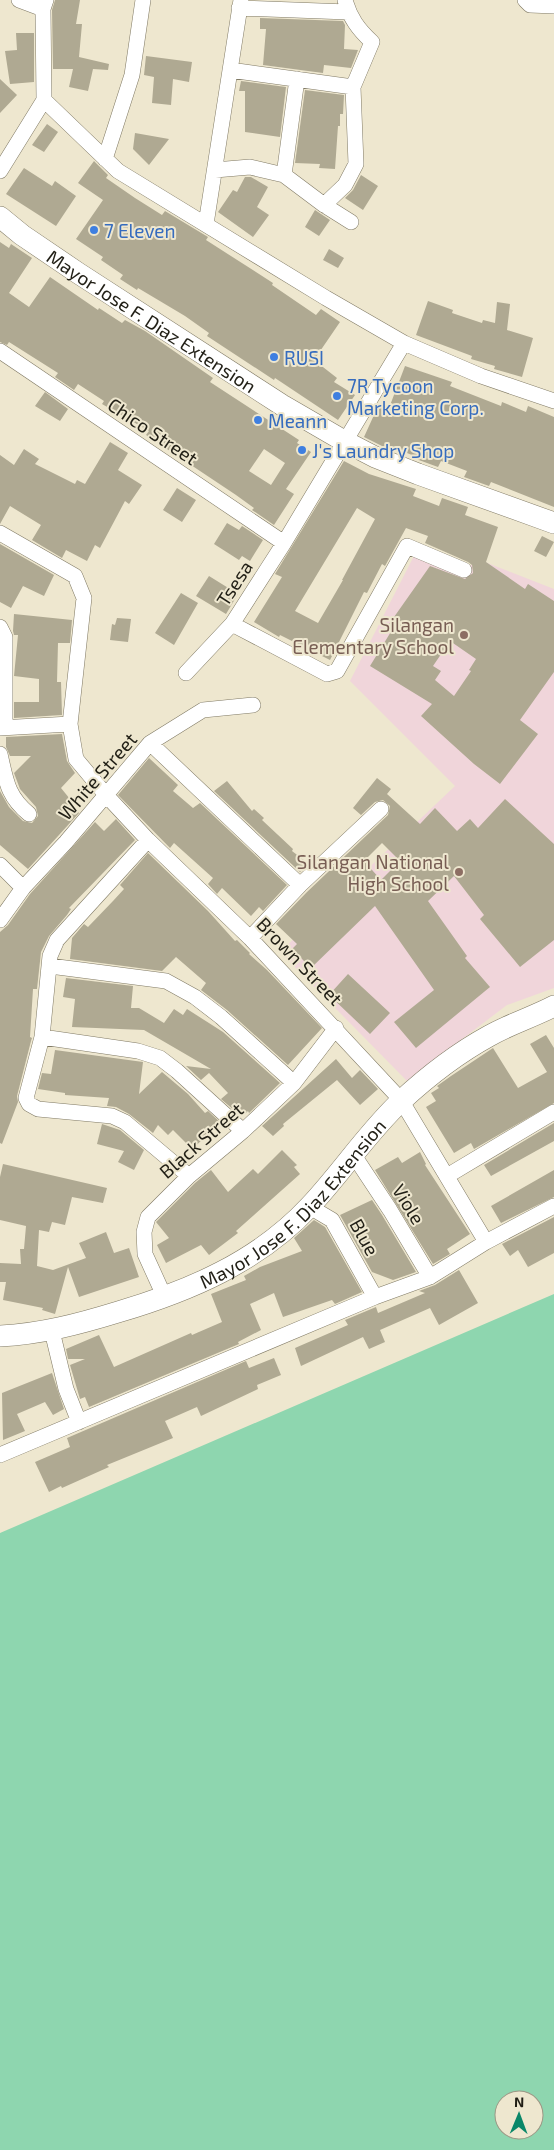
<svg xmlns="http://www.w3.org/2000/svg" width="554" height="2150" font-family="'Exo 2',sans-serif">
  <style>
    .education { fill: #f0d5da }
    .green { fill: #8ed6af; fill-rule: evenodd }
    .building { fill: #afa992; fill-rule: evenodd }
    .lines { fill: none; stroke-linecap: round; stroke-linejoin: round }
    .street-casing { stroke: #807a65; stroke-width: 16 }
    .secondary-casing { stroke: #807a65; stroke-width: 22 }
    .street { stroke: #fff; stroke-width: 15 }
    .secondary { stroke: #fff; stroke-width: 21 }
    .shop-dot { fill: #3f7fe0; stroke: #eee7cf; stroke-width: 2 }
    .education-dot { fill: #8d6e63; stroke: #eee7cf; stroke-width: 2 }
    .labels { text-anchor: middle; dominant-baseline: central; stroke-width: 4; stroke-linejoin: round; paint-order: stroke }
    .shop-label { font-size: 19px; fill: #366cbe; stroke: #eee7cf; text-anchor: start }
    .street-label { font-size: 19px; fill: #211f16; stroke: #eee7cf }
    .education-label { font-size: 19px; fill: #785e54; stroke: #eee7cf; text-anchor: end }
  </style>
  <rect width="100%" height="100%" fill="#eee7cf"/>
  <path class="education" d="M415,554L462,574L477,559L554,589V988L507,1005L407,1081L280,952L455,786L350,681Z"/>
  <path class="green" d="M554,1294V2150H0V1533ZM504,2100H534V2130H504Z"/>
  <path class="building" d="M55,0H80L76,24H82L79,57L109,64L108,70L93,69L88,91L69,87L73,69H53L52,10Z
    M260,18L343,21L345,25L344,49L358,50L351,68L324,65L323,73L263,65L266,29H260Z
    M16,33H34V82L10,84L5,51L17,50Z
    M146,56L192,62L189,82L173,79L171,105L152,103L154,77L144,75Z
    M0,79L17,95L0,113Z
    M241,81L286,87L280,137L245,132V91H239Z
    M305,90L344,95L343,114H340V126H338L335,169L319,168L320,164L295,163Z
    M47,124L58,132L44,152L32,145Z
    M135,133L169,139L149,165L133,149Z
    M94,161L108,175L106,178L135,198L162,215L165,211L208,237L206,240L273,283L272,285L316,315L321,309L340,322L314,360L337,378L334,382L355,395L338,420L275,378L274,380L207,336L209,333L185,316L138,288L137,290L120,279L123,275L101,260L103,257L76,239L103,200L78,183Z
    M24,168L52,186L55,181L76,196L56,226L6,194Z
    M361,175L378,186L363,210L345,198L353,190Z
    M245,177H251L268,187L257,207L269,215L253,237L218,212L233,190L237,192Z
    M315,210L330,220L319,236L305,227Z
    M0,242L9,248L11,244L32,258L9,293L29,307L50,277L98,310L99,308L122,323L125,320L145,331L213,378L210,382L299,440L297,443L311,452L286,489L294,494L274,525L252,510L254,508L236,495L146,435L149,431L102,404L104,401L78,384L74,390L55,377L58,373L9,342L7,345L0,342ZM264,449L285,463L271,485L249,471Z
    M329,249L344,258L338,268L323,260Z
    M428,301L453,310L452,313L482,323L483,320L495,323L497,302L510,304L507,330L533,338L522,377L494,369L495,366L471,359L472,356L416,335Z
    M405,366L452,382L450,386L501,406L502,402L526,412L528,406L554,417V507L491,482L489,486L464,477L467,471L441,461L438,467L416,459L417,457L387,445L386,448L364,437L379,404L389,408Z
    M45,392L68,409L60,421L35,406Z
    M110,442L128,453L118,470L142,485L129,504L125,501L100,548L95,545L87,561L66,550L62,558L32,540L41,525L10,506L0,524V455L14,465L24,449L39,459L35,464L75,484L77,480L85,484Z
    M344,461L369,474L416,489L413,496L439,506L442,498L468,507L465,515L498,527L486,562L525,589L528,584L554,601V672L520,720L538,734L500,784L474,764L421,716L432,704L370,666L392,630L387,627L430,566L465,579L473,573L472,565L468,562L425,543L428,536L406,528L385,566L382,564L367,593L364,592L330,660L280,635L279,637L254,622L282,577L275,574ZM357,508L375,519L342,580H343L318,623L295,611ZM450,641L476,659L469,670L471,671L454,696L435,680L441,671L433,666Z
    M177,488L196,500L182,522L163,510Z
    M227,523L239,530L242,526L263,540L250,561L242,556L239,560L214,544Z
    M542,536L554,542L546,557L534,551Z
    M0,544L54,575L44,596L23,586L11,608L0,602Z
    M209,576L238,594L226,614L196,596Z
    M181,593L198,603L174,645L155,633Z
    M14,614L72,620L70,643H58L57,682H61L62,715L14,718V702H39V679L14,676L18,635H14L13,631Z
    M117,618L131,619L128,642L110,640L112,624L115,625Z
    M62,734L67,761L75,773L61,788L74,804L72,805L79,813L28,869L0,845V791L9,807L23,821L32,823L38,816L36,807L20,789L14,773L31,756H10L6,747V737Z
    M149,758L178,785L173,791L193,808L200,803L287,885L263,911L259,907L251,916L222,888L217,894L208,884L213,878L174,843L170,848L118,795Z
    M377,778L391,789L387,794L420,824L435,808L457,831L470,819L478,828L505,799L554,844V940L520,967L480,919L484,915L454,876L428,901L467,956L465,958L490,987L416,1048L394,1022L434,990L375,906L311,968L292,949L297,944L276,924L307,892L388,815L390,806L383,800L375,802L361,815L353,808ZM382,843L400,861L381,880L364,861Z
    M227,781L252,811L254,809L264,818L262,820L293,849L292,851L309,864L300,872L214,791Z
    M116,819L135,840L69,908L71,909L67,915L49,936L41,952L37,989H33L30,1037L32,1038L31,1041L17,1096L18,1102L2,1144L0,1143V932L8,925L30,894L95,822L104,831Z
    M148,853L208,911L235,941L237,940L250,953L249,954L267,970L322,1028L288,1065L227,1010L201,990L206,983L176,957L162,971L70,959L72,938L84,924L88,927L113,901L124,889L120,885Z
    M348,974L390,1013L370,1034L329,995Z
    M66,978L133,986L131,1008H139L164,1023L174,1009L183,1015L187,1009L223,1032L280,1083L249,1113L248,1111L245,1114L239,1107L235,1111L221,1099L228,1093L209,1073L201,1080L186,1066L211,1069L144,1030L72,1027L75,999L63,997Z
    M546,1035L554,1048V1103L474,1149L471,1143L454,1153L426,1107L436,1101L431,1093L439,1088L437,1086L451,1076L493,1048L518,1088L547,1072L530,1044Z
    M55,1050L143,1062L139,1094L162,1072L188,1094L205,1113L208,1111L221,1123L192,1149L173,1130L168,1135L158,1125L153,1133L129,1114L116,1107L107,1106L109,1098L65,1095V1093L38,1089L42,1073L51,1074Z
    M336,1059L352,1078L360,1070L378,1089L360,1105L337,1080L283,1124L284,1126L273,1136L262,1126Z
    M554,1123V1141L491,1176L484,1165Z
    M102,1124L120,1130L144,1150L134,1170L118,1162L124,1151L97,1144Z
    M282,1150L297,1165L294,1167L300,1174L236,1231L238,1233L209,1255L201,1245L166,1263L157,1245L169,1238L156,1222L195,1183L211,1170L228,1192L253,1169L258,1174Z
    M420,1152L426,1164L425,1165L470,1234L447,1249L450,1254L433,1264L375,1170L398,1157L402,1163Z
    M3,1164L107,1188L103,1203L72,1197L65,1225L52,1222L49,1232L39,1230L37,1266L53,1270L86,1258L79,1243L106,1232L114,1253L129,1248L139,1277L79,1297L68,1267L55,1314L42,1310L43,1308L3,1300L6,1282H0V1263L21,1264L20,1249H24L26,1226L0,1220V1177Z
    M554,1170V1197L501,1223L491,1206Z
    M372,1200L382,1215L416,1272L393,1280L372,1272L340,1215Z
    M554,1217V1253L528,1267L518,1250L510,1256L502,1244Z
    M314,1220L325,1227L362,1292L335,1304L332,1300L283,1317L274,1293L250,1304L261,1330L238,1342L239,1344L89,1407L85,1397L80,1399L70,1365L85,1359H68L66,1349L99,1335L114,1367L191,1333L192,1335L222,1322L211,1294L246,1280L244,1276L260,1267L302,1251L294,1238Z
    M459,1270L478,1303L439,1325L430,1308L380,1330L385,1342L369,1349L363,1337L301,1366L295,1348L348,1325L345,1320L376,1307L378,1313L425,1293L419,1291L435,1285Z
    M274,1358L281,1375L257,1385L258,1389L201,1416L197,1407L165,1421L173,1438L107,1465L109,1467L62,1488L61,1486L49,1492L35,1462L70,1447L67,1438L246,1361L249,1368Z
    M52,1373L64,1409L53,1415L45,1402L17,1414L25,1431L3,1440L2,1393Z"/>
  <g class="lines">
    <g class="street-casing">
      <path id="street" d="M19,0L43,9
        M46,0L43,9L44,100L118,171L326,298L404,343L481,376L554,401
        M525,0L530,5L554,6
        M239,8L348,12
        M230,70L353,87
        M105,159L132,75L143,0
        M215,170L250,167L284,175L324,205L351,222
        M0,171L44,100
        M284,175L297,79
        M324,205L345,185L356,164L353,87L372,42C358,29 350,18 345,0
        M206,224L241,0
        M404,343L284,543L232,624L327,674L337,671L407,546L464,570
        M0,351L284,543
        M0,533L75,576L84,598L70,724L76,759L106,795L148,840L250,938L401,1100L486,1242
        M0,627L5,637V726
        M186,673L232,624
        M0,728L70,724
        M150,743L300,885
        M0,754C6,780 7,796 29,814
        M148,840L57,940L50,956L42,1037L26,1098L29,1104L38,1109L112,1116L125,1122L189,1176
        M0,865L23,888
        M0,920L23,888L66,842L150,743L203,710L253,705
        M250,938L300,885L381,809
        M50,966L166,981L195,997L221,1017L294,1083
        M42,1037L138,1051L160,1058L177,1071L243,1131
        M353,1154L390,1210L430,1277
        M447,1176L554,1112
        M310,1207L332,1220L375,1297
        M165,1298L145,1254L144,1232L148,1217L189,1176L243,1131L294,1083L336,1028
        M52,1331L66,1389L79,1422
        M0,1455L375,1297L430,1277L486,1242L554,1206"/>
    </g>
    <g class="secondary-casing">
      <g id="secondary">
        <path id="s1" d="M0,217L22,235L78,273L282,405L344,441L375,457L418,474L554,523"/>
        <path id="s2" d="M0,1336C41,1334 79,1324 118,1312C189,1291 258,1262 310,1206C342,1172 367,1133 401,1101C428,1076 458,1053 489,1036C510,1024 533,1017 554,1006"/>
      </g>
    </g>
    <use href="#street" class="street"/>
    <use href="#secondary" class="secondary"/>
  </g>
  <g class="shop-dot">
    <circle cx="94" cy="230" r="5"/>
    <circle cx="274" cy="357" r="5"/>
    <circle cx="337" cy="396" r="5"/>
    <circle cx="258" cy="420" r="5"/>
    <circle cx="302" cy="450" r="5"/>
  </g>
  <g class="education-dot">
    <circle cx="464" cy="635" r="5"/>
    <circle cx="459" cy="872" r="5"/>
  </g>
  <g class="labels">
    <g class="shop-label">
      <text x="104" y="230">7 Eleven</text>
      <text x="284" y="357">RUSI</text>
      <text x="347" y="385">7R Tycoon<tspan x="347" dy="22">Marketing Corp.</tspan></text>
      <text x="268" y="420">Meann</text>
      <text x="312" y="450">J's Laundry Shop</text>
    </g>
    <g class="street-label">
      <text stroke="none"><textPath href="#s1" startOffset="184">Mayor Jose F. Diaz Extension</textPath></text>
      <text transform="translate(153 431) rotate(34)">Chico Street</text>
      <text transform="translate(234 583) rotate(-57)">Tsesa</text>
      <text transform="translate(97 776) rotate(-49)">White Street</text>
      <text transform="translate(300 961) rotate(46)">Brown Street</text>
      <text transform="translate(201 1140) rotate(-41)">Black Street</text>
      <text stroke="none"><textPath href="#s2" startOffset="331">Mayor Jose F. Diaz Extension</textPath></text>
      <text transform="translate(409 1204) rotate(58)">Viole</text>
      <text transform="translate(365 1237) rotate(61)">Blue</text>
    </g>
    <g class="education-label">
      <text x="454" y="624">Silangan<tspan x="454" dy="22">Elementary School</tspan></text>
      <text x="449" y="861">Silangan National<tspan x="449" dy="22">High School</tspan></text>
    </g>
  </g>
  <g transform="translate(519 2115) rotate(1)"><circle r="24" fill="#eee7cf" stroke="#9c9785"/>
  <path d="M0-4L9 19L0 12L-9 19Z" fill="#0a8769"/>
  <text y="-8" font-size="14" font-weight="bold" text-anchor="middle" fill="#211f16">N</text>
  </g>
</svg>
